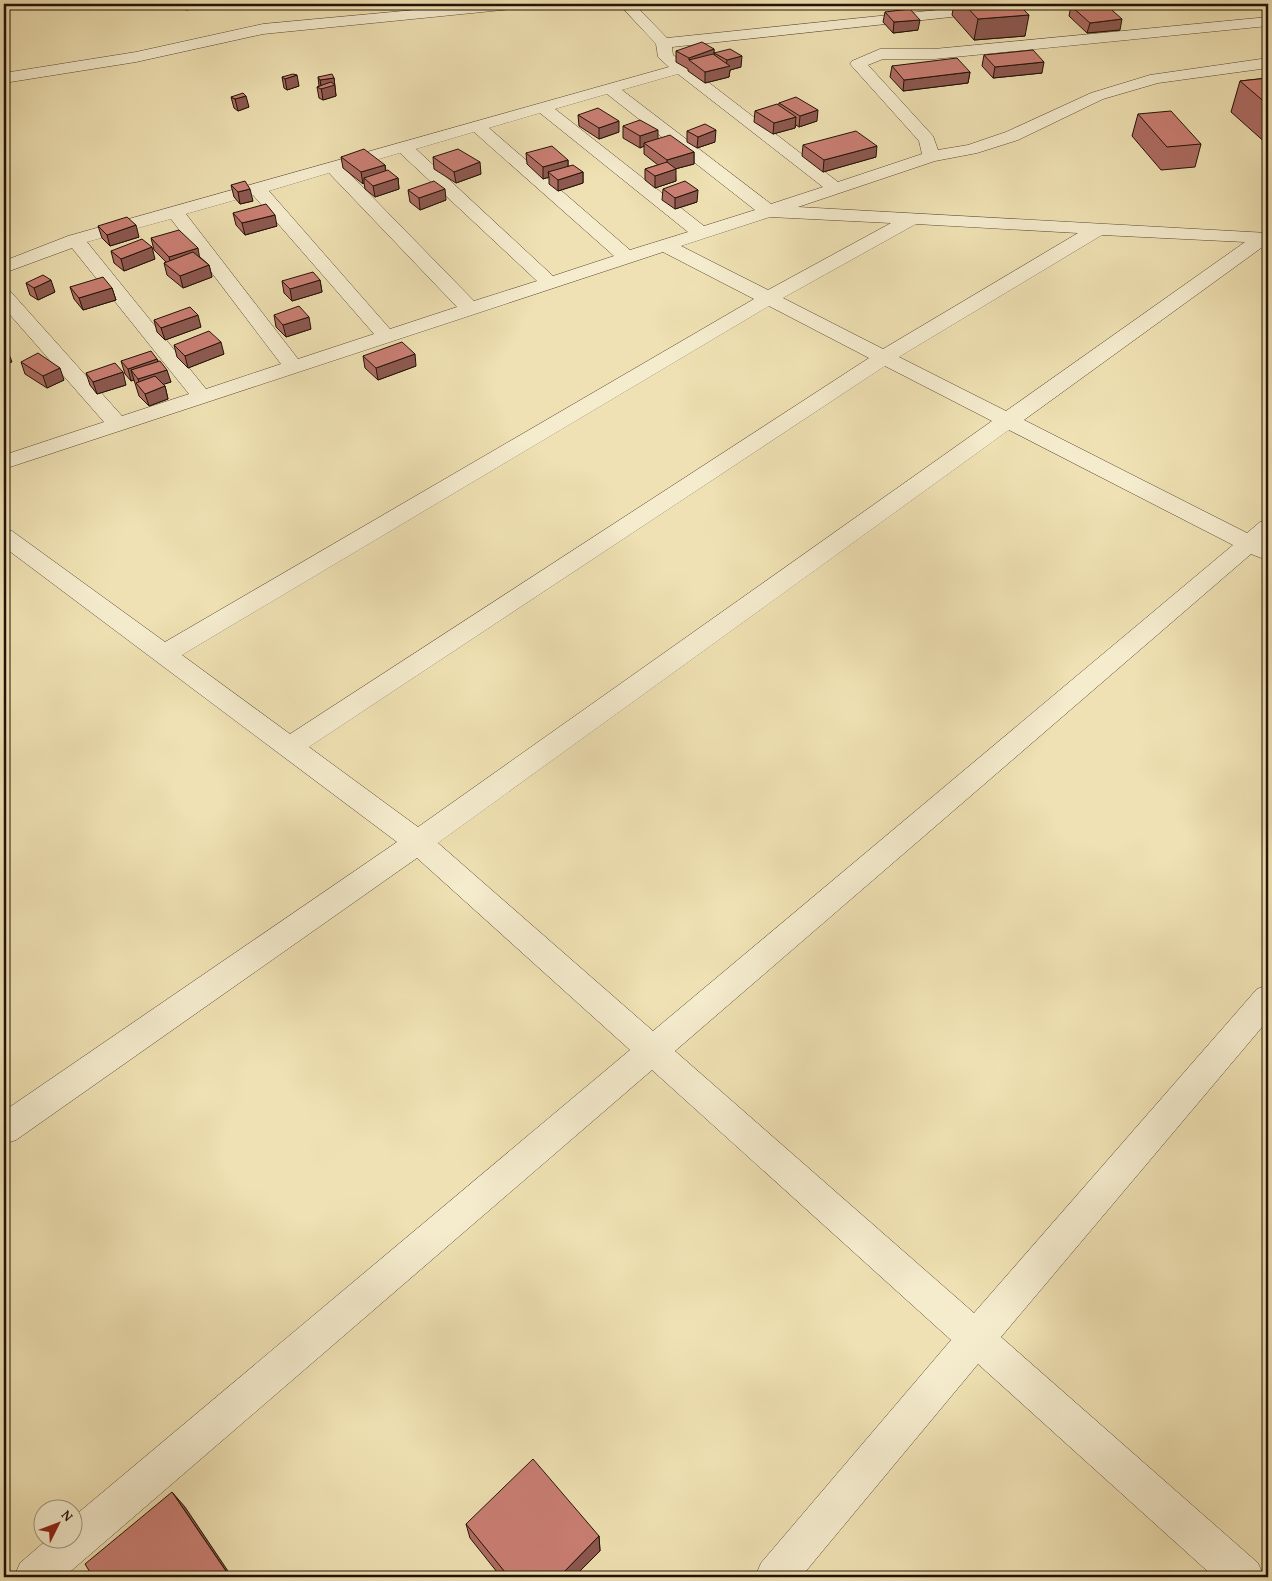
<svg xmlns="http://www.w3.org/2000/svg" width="1272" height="1581" font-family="'Gentium Book Plus',serif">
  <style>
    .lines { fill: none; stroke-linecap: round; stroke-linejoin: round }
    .minor-casing { stroke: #554630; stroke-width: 1 }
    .minor { fill: #f5ecce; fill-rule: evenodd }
    .wall { fill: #ae6d64; stroke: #221205 }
    .shaded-wall { fill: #8d5951; stroke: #221205 }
    .building { fill: #ca7f74; stroke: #221205 }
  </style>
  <rect width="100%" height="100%" fill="#efe1b3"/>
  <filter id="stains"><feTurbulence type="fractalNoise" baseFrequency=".004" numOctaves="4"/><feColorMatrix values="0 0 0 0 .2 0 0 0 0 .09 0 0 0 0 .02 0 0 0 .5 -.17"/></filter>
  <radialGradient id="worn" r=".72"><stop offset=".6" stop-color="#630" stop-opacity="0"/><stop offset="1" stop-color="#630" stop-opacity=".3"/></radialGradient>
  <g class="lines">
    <g class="minor-casing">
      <path id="minor" d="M181,4H203L201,7L187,10L182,9L180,6Z
        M479,4H529L527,7L522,8L263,34L136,62L4,83V73L136,52L263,24Z
        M619,4H634L667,38L995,4H1042L1040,7L1035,8L672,47L673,55L838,182L922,154L919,141L850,64L852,61L880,49H934L1268,17V26L934,59H883L868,65L933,136L938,150L968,145L1006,132L1091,93L1150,75L1268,58V68L1158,83L1103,99L1018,140L977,153L935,161L798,207L1268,233V243L1024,420L1247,533L1260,522L1268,520V539L1265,542L1268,544V558L1264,559L1251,554L675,1051L974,1313L1257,989L1268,985V1020L1001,1337L1258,1563L1264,1577H1214L978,1364L801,1577H755L761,1563L951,1340L652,1070L64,1577H14L20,1563L49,1538H72V1518L630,1050L417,858L16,1140L4,1144V1111L397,842L4,547V529L12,531L165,642L754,299L663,252L4,469V455L104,422L4,308V290L11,292L122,416L189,394L72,248L4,273V261L68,236L669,67L658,57L656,44ZM678,74L823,187L771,204L622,90ZM607,94L755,210L704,226L555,109ZM540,113L688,232L630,250L489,128ZM474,132L614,256L553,276L416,149ZM400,153L537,281L474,301L345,169ZM329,173L457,307L390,329L269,191ZM253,195L374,334L298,359L186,214ZM770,217L891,223L768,290L681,246ZM171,219L281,364L206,389L87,242ZM916,224L1078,233L883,349L783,298ZM1102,235L1245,242L1006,411L899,357ZM769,306L869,358L290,734L182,655ZM885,366L992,421L418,827L309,747ZM1009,430L1233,545L653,1031L438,843Z"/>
    </g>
    <use href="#minor" class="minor"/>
  </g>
  <path class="wall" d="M954,4H1018L1025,36L974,40L952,15Z
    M1071,6L1120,30L1087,33L1069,16Z
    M885,12L918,30L893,33L883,22Z
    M714,49V55V53L741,67L730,70L729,77L705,83L688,71V69L676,62V51Z
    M984,55L1042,73L993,78L982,66Z
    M892,66L970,72L968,83L903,91L890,77Z
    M282,77L299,86L287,90L284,88Z
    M318,77L334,78L336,96L323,100L319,98L317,87L319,86Z
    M1268,78V145L1231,112L1240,81Z
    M231,97L249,107L238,111L234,108Z
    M779,103L817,121L799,127L796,125L795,128L773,134L754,122L755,111L778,105Z
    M1138,114L1201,144L1195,167L1161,170L1132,136Z
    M578,115L619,132L599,139L579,126Z
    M623,126L694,152V164L675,169L676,181L655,188L645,180V169L658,165L644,154V146L640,148L623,138Z
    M687,131L715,142L697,148L687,142Z
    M803,145L876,157L823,172L802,156Z
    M526,153L568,160V166L583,172V183L558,191L549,184V177L543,179L527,164Z
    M341,157L385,165L386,171L398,178L399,189L375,197L365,189L364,183L363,184L343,168Z
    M433,157L481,174L456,183L434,169Z
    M231,185L253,201L240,204L234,197Z
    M663,189L697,202L675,209L662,200Z
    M408,190L446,200L420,210L410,202Z
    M233,213L277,226L245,235L236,225Z
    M98,226L139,237L110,246L102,238Z
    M151,238L200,257L209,265L212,277L183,288L167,275L164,263L166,262L154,250Z
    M111,251L155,259L124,271L114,263Z
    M320,280L322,292L292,301L284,293L282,281Z
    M26,283L55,292L38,300L30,295Z
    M70,287L112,288L116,300L83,310L74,299Z
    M274,315L311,329L286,337L276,327Z
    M154,320L201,327L165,340L157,332Z
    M174,345L224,354L188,368L177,357Z
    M363,356L416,366L378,380L365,368Z
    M157,359L171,382L163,384L165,386L168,399L149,406L139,396L134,380L131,381L125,374L121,361Z
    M21,362L64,380L47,388L25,374Z
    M86,373L126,385L97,394L90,385Z
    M466,1524L599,1536L600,1551L574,1577H501L470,1538Z"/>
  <path class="shaded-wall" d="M1029,15L1025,36L974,40L978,19Z
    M1122,19L1120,30L1087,33L1090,23Z
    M920,20L918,30L893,33L894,22Z
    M714,49V60H689V58Z
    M742,56L741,67L730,70L729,77L705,83V72L726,67L727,60Z
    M1044,62L1042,73L993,78L995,67Z
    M970,72L968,83L903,91L904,80Z
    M297,75L299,86L287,90L285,79Z
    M334,78L336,96L323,100L320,80Z
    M246,96L249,107L238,111L235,99Z
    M818,110L817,121L799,127L800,116Z
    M796,117L795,128L773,134L774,123Z
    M619,121V132L599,139V128Z
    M658,130V141L644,143V146L640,148V136Z
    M716,130L715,142L697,148L698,137Z
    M877,146L876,157L823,172L824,160Z
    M694,152V164L667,171V160Z
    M568,160V171L548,172L549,177L543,179V167Z
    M480,162L481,174L456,183L454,172Z
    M385,165L386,176L364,178V183L363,184L361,172Z
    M676,169V181L655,188V176Z
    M583,172V183L558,191V180Z
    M398,178L399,189L375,197L373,186Z
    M250,189L253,201L240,204L238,192Z
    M445,189L446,200L420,210L419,198Z
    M698,190L697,202L675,209V198Z
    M275,215L277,226L245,235L242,223Z
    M136,225L139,237L110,246L107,235Z
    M152,247L155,259L124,271L121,259Z
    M198,248L200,260L172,269L169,257Z
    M209,265L212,277L183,288L180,276Z
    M51,280L55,292L38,300L34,288Z
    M320,280L322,292L292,301L290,289Z
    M112,288L116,300L83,310L79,298Z
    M198,315L201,327L165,340L161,328Z
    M309,317L311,329L286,337L283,325Z
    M221,342L224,354L188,368L185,356Z
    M7,349L12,362L4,365V351Z
    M415,354L416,366L378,380L376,368Z
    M157,359L161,371L131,370L134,380L131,381L128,369Z
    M60,368L64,380L47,388L43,376Z
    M167,370L171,382L143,391L141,389L138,379Z
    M123,372L126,385L97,394L93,382Z
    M165,386L168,399L149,406L145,394Z
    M172,1492L185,1507L232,1577H230Z
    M599,1536L600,1551L574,1577H559Z"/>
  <path class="building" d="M964,4H1018L1029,15L978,19Z
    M1088,4H1105L1122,19L1090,23L1071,6Z
    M910,9L920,20L894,22L885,12Z
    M702,42L714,49L689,58L676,51Z
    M730,49L742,56L727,60L714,53Z
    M1033,50L1044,62L995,67L984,55Z
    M713,54L730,66L705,72L689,60Z
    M957,58L970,72L904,80L892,66Z
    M293,74L297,75L285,79L282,77Z
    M332,74L334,78L320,80L318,77Z
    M1268,78V105L1240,81Z
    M331,82L335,85L321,89L317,87Z
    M243,93L246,96L235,99L231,97Z
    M796,97L818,110L800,116L779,103Z
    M777,104L796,117L774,123L755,111Z
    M598,108L619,121L599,128L578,115Z
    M1171,111L1201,144L1167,147L1138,114Z
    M640,120L658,130L640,136L623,126Z
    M705,124L716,130L698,137L687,131Z
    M856,131L877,146L824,160L803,145Z
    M670,135L694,152L667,160L644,143Z
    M552,146L568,160L543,167L526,153Z
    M364,149L385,165L361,172L341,157Z
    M458,149L480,162L454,172L433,157Z
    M667,162L676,169L655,176L645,169Z
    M573,165L583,172L558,180L548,172Z
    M388,170L398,178L373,186L364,178Z
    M245,181L250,189L238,192L231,185Z
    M434,181L445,189L419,198L408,190Z
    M685,181L698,190L675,198L663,189Z
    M266,204L275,215L242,223L233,213Z
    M127,217L136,225L107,235L98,226Z
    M179,230L198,248L169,257L151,238Z
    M142,239L152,247L121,259L111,251Z
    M193,252L209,265L180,276L164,263Z
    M313,272L320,280L290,289L282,281Z
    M43,275L51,280L34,288L26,283Z
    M103,277L112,288L79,298L70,287Z
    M299,306L309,317L283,325L274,315Z
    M190,307L198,315L161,328L154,320Z
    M209,331L221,342L185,356L174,345Z
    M402,342L415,354L376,368L363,356Z
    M4,346L7,349L4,351Z
    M151,351L157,359L128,369L121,361Z
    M38,353L60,368L43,376L21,362Z
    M160,361L167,370L138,379L131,370Z
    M115,363L123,372L93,382L86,373Z
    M155,376L165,386L145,394L136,383Z
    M533,1459L599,1536L559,1577H509L466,1524Z
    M172,1492L230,1577H93L85,1564Z"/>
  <rect width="1272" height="1581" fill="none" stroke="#efe1b3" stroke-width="20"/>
  <rect x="5" y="5" width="1262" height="1571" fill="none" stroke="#221205" stroke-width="2.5"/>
  <rect x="10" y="10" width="1252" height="1561" fill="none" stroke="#221205"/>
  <g transform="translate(58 1524) rotate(48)"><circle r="24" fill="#f5ecce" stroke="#a1957e"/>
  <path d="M0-4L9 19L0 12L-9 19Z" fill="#8f2418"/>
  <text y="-8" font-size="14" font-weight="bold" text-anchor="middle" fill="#221205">N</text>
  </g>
  <rect width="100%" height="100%" filter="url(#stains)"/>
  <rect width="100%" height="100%" fill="url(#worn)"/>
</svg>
